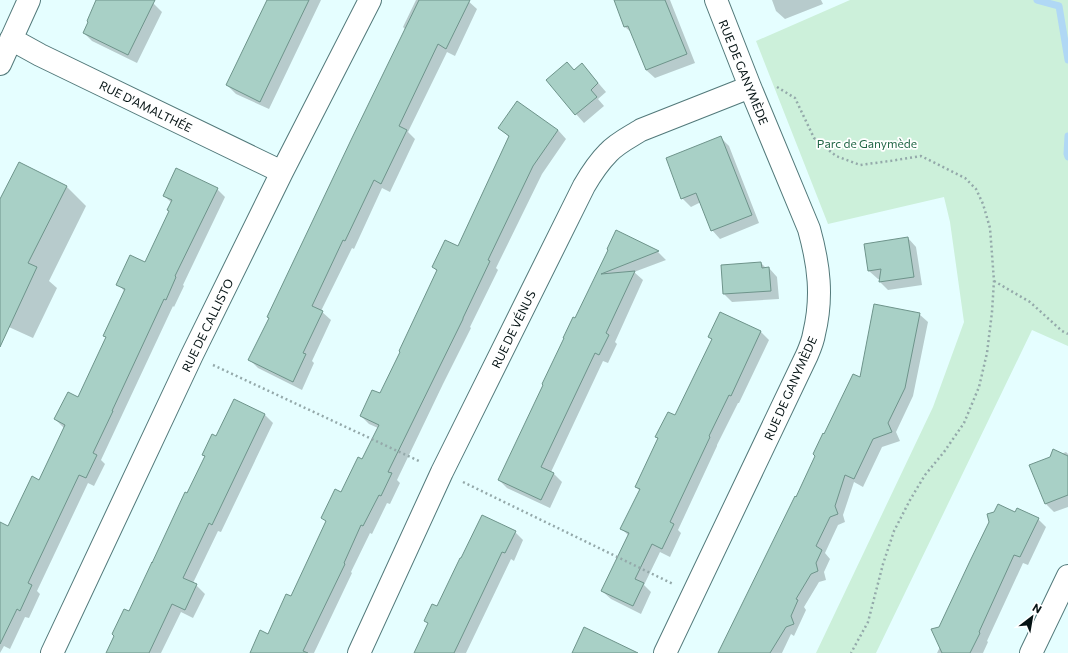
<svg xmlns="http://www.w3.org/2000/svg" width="1068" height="653" font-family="Commissioner,sans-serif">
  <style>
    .green { fill: #ccf0da }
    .shadow { fill: #0003 }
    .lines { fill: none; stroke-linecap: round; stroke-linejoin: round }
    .stream { stroke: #b0d8f5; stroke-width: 7 }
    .building { fill: #a8d0c6; stroke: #6e948b }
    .minor-casing { stroke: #52797a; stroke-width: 24 }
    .path { stroke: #94a9aa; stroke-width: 2.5; stroke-dasharray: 2 3; stroke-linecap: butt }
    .minor { stroke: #fff; stroke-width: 22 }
    .labels { text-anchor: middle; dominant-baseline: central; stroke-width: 3.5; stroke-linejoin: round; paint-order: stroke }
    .street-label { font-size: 12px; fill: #041213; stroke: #fff }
    .park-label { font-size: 12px; fill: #206645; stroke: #fff }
  </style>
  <rect width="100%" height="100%" fill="#e5feff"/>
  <path class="green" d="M850,0H1068V346L1032,330L876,653H816L933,407L964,322L950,222L944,197L828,224L756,41Z"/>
  <path class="shadow" d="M98,0H146L153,3L162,12L137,63L92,41L84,33L89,22Z
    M268,0H321L269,109L236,94L227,85Z
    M416,0H467L477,9L455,56L447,52L408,132L415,139L390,192L382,188L354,249L352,248L321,311L331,320L312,361L314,363L302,390L258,368L250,360L406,30L403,27Z
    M618,0H670L695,63L655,78L646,70L632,33L625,27Z
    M772,0H821L823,4L785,19L776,11Z
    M582,64L606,92L598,99L604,106L584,123L576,114L547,80L574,70Z
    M500,128L558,130L566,139L542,174L496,268L498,270L470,327L471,328L443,384L397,480L400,483L390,504L387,503L372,534L370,533L351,572L352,573L314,653H251L268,635L291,598L327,522L323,518L341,493L362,461L378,428L369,424L361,416L380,395L438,272L433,267L459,247L509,137Z
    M721,138L729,146L759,223L720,239L712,230L701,202L691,207L682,198Z
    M66,186L86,206L49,281L57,288L33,338L0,323V202Z
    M217,189L225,197L183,285L184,286L174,307L173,306L101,460L105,464L94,486L88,483L37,591L40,594L29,618L25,617L10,649L4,646L0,653V530L9,527L39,481L64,428L55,419L78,398L107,338L104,335L125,292L118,284L146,264L170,211L172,203L164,196Z
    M616,232L658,252L666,260L634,272L643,280L615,342L617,344L608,363L603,361L551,472L554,474L562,482L550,508L507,488L499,480L576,320Z
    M908,238L916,247L922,285L888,290L880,282V279H878L869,271L865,245Z
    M761,263L767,269L769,268L777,277L779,299L732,302L724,294Z
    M720,313L761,332L769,340L739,403H738L717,445V446L678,530L681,533L670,557L660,552L644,585L651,592L641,614L611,599L602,591L629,536L622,529L640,491L636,487L658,439L657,437L676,417L713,341L709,337Z
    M919,314L928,322L913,396L896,432L900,441L882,447L863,487L854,482L843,515L845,522L838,525L825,553L830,559L824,572L826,580L819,582L804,607L806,610L794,636L791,634L782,653H720L797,498L825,435L861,379Z
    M234,400L265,415L273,423L221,532L218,531L193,583L196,585L205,594L193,618L181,612L161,653H107L129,612L205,457L203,455L216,438Z
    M1066,452L1068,454V507L1054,512L1046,504L1031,466Z
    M1015,513L1038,519L1046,527L1028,565L1023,563L987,641L988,642L983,653H937L940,647V628Z
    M515,532L523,540L514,561L511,559L466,653H415L429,624L425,620L437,607Z"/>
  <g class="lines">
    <path class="stream" d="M1037,0L1059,6L1068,60
      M1068,136L1067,154L1068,157"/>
  </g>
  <path class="building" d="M96,0H155L128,55L83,33L88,22L87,21Z
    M267,0H309L260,102L226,85Z
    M419,0H470L446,49L438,44L399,126L407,130L381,184L374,180L345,241L343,240L312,306L323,311L303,353L306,354L293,382L248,360L269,318L267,317L351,140Z
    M614,0H665L687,54L646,70L628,26L624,27Z
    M567,62L574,70L582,63L598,83L591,90L597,97L575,115L546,80Z
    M517,101L558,130L533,166L488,260L490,261L463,318V319L435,376L388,472L392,473L381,496L379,495L363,526L361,525L344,563L345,564L303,651L308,653H250L260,630L268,634L286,594L291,596L326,521L321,518L335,489L341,492L358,457L362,459L379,425L360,416L372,390L380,393L400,352L399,351L437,270L432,267L445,240L458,246L509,136L498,128Z
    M721,136L752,215L711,231L696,193L681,199L666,158Z
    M19,162L67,186L28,263L37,267L0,347V199Z
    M176,168L218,188L175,276L176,277L166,300L164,299L112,411H113L93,453L97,455L86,478L79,475L28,583L32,585L20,611L17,609L0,644V522L8,526L32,476L39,480L65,425L54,419L68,392L78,397L106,337L103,336L125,289L116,285L130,255L145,262L169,211L167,210L172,200L163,196Z
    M616,230L659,251L601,274L635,271L606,333L609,335L599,355L595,353L541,467L554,473L541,500L498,480L543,385L542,384L564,338H563L573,317L575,318L608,250L607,249Z
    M908,237L914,277L879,282L881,269L868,271L864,244Z
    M761,262L762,268L769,267L771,291L723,294L721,265Z
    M874,304L920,313L905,388L888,423L892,432L873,439L854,479L845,475L835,506L838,514L830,517L816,546L822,550L816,563L818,571L811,574L796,599L798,600L791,616L794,624L786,627L770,653H718L795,496L796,497L815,456L813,454L823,433L824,434L853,374L860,377Z
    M720,312L761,331L731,396L729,395L709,436L710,437L670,522L674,524L662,549L652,544L635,579L644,583L633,606L601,591L629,533L620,529L640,489L635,487L658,438L655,437L668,412L675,415L712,339L708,337Z
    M234,399L265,414L212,525L209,523L183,578L197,584L185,610L172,604L149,653H106L114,636L112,634L124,609L129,611L152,562V563L185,492L187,493L205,456L202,455L212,434L216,436Z
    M1053,449L1068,456V495L1045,504L1029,465L1050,457Z
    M998,504L1015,512L1017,508L1039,518L1020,557L1014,555L979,632L980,633L970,653H942L931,629L939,627L970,561L989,522L987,514L994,512Z
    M482,515L516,531L505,553L502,552L454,653H414L428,623L424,621L432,604L437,606L460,558H461Z
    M584,627L638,653H572Z"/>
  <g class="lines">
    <g class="minor-casing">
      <path id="minor" d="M11,39L40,55L282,172
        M0,64L29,0
        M52,653L192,355L282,172L370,0
        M359,653L442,472L584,186C591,174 598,163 608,153C617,143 630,137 641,130L750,87
        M665,653L807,355C810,348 813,341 814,334C823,297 819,265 809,229L750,87L716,0
        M1031,653L1068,576"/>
    </g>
    <path class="path" d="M777,87L795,98L814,138L836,156L860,165L890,161L921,156L965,178L976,189L983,204L990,228L994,281L992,312L987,353L979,387L964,423L944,452L925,475L910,500L894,531L883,564L868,622L851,653
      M994,281L1030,302L1062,331L1068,334
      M213,365L421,462
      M463,482L673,584"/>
    <use href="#minor" class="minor"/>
  </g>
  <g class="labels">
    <g class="street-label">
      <text transform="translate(744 72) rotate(68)">RUE DE GANYMÈDE</text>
      <text transform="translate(146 106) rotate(26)">RUE D'AMALTHÉE</text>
      <text transform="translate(207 325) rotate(-64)">RUE DE CALLISTO</text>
      <text transform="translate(513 329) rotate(-64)">RUE DE VÉNUS</text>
      <text transform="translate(790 388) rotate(-66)">RUE DE GANYMÈDE</text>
    </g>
    <g class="park-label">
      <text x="867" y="143">Parc de Ganymède</text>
    </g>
  </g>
  <g transform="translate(1032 617) rotate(31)" stroke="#ffffff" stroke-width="3" paint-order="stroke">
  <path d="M0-3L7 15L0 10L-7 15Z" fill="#041213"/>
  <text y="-6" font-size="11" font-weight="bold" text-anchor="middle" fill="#041213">N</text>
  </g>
</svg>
